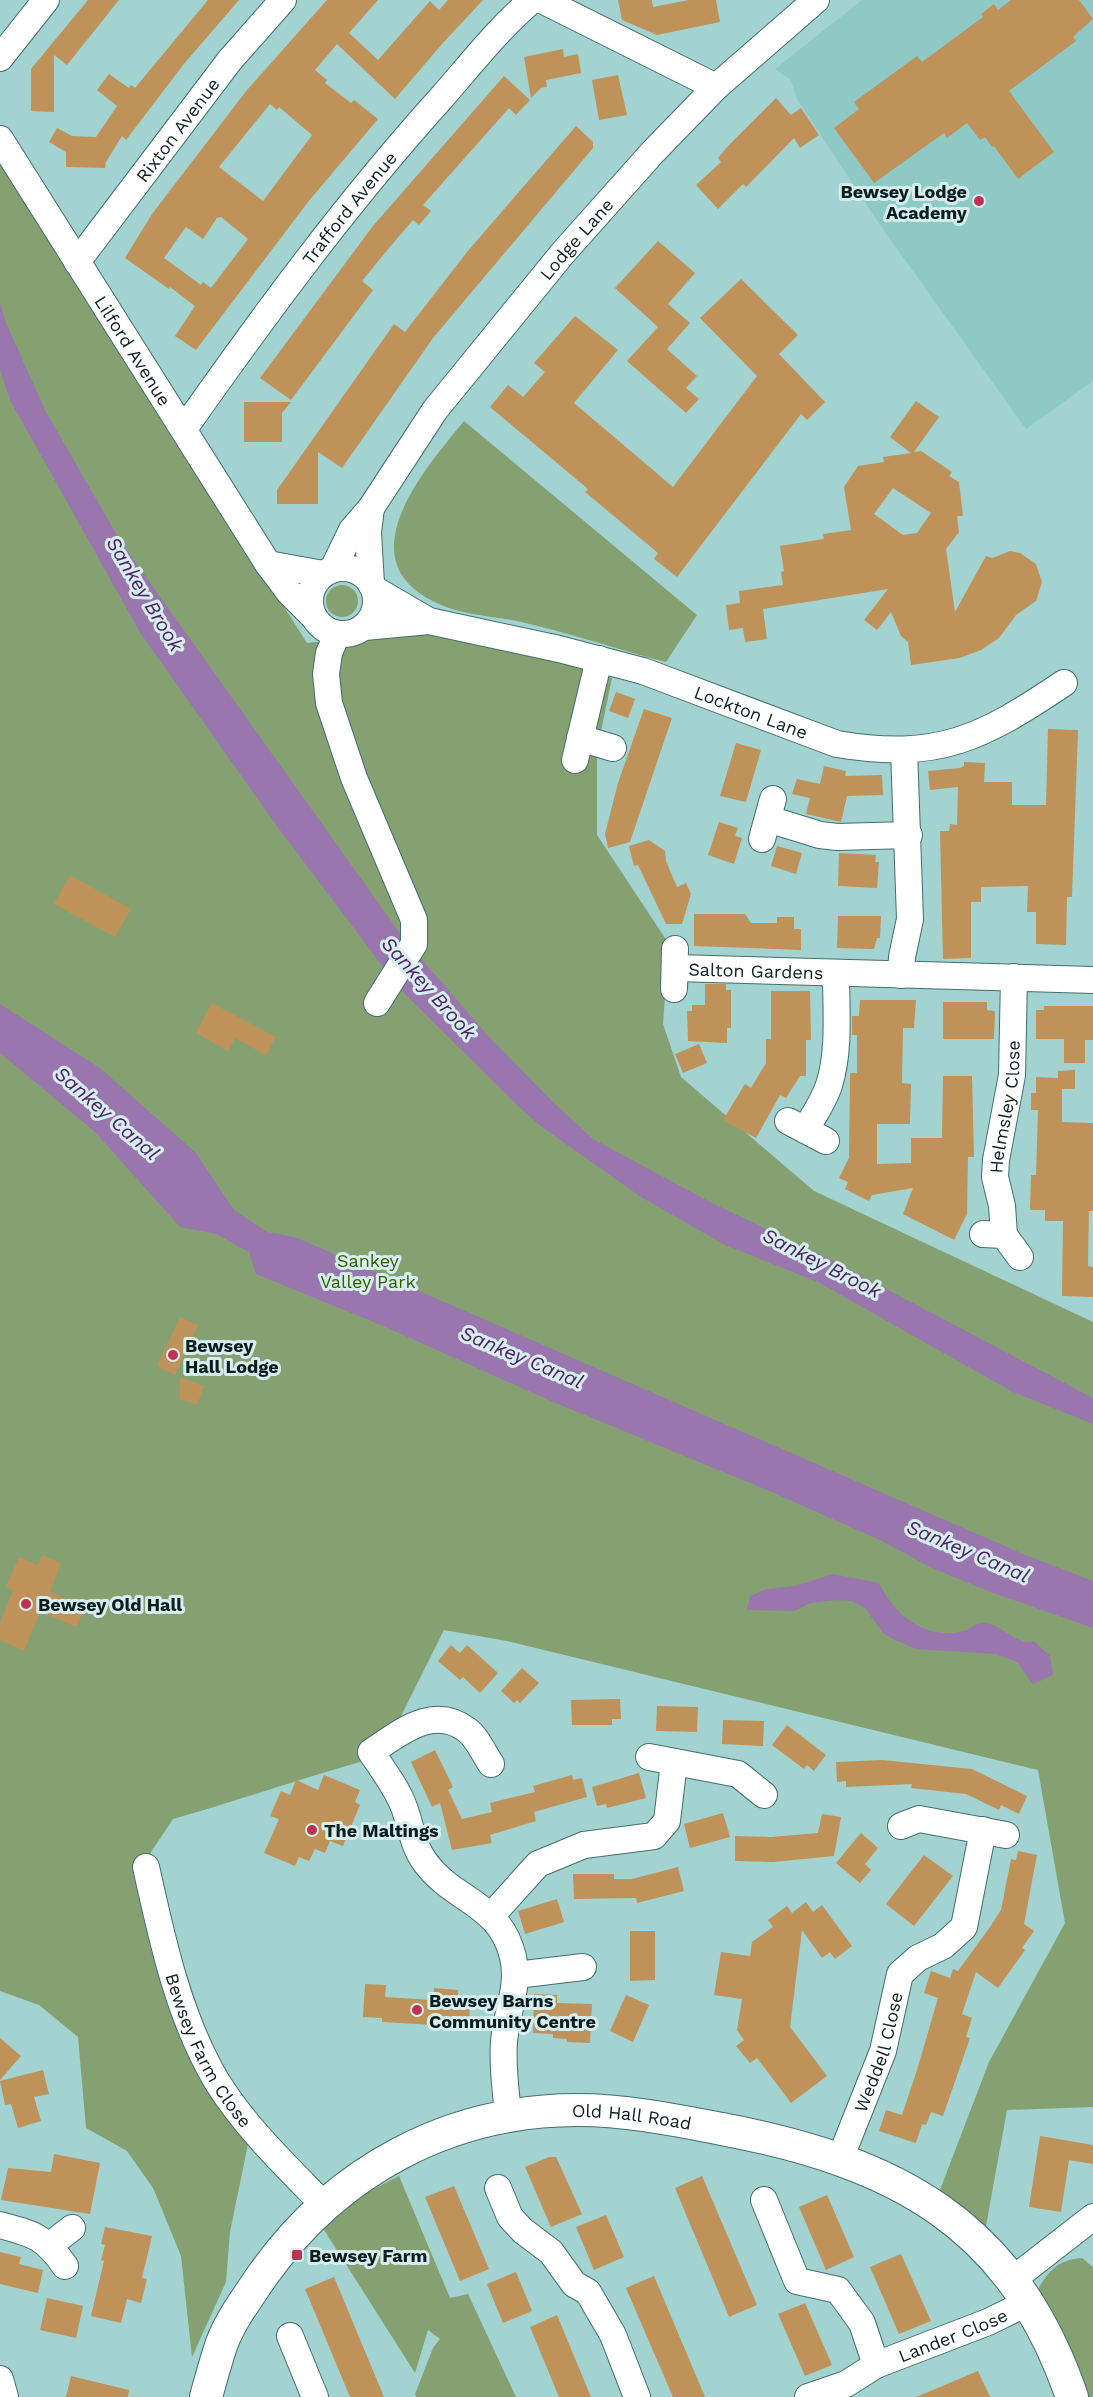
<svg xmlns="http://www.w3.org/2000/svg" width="1093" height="2397" font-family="'Work Sans',sans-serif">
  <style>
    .built { fill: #8ec9c6 }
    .green { fill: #85a171 }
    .water { fill: #9976ae }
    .building { fill: #bf9259; fill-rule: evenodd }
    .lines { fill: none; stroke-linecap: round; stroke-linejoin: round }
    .minor-casing { stroke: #416f6d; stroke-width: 28 }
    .tertiary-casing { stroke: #416f6d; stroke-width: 34 }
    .minor { stroke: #fff; stroke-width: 26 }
    .tertiary { stroke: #fff; stroke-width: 32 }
    .poi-dot { fill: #c13152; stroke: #d6eeed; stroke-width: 2 }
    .labels { text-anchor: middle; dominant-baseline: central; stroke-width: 6; stroke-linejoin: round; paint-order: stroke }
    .street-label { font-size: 18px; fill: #0b1e1e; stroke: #d6eeed }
    .poi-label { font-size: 18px; font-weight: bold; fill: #0b1e1e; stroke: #d6eeed; text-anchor: start }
    .park-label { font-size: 18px; fill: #355d00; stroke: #d6eeed }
    .water-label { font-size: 20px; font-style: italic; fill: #4e2065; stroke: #d6eeed }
  </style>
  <rect width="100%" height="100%" fill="#a2d3d0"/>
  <path class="built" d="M862,0H1093V381L1026,429L880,225L797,99L791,80L775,69Z"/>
  <path class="green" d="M0,160L307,643L425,630L574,660L612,678L597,751V835L669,944L663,1024L681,1077L814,1191L1093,1322V2107L1007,2110L982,2248L933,2208L989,2062L1065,1923L1038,1770L507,1641L444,1630L381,1756C311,1775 243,1799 173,1819L151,1852L146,1867L138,1870L249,2139L230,2232L226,2282L192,2357L181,2256L153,2188L127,2151L86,2128L78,2037L39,2005L0,1991Z
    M464,421L697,615L666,662C616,649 567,632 517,621C491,616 461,615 437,603C345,561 423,471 464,421Z
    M326 601a16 16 0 1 1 32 0a16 16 0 1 1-32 0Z
    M399,2176L450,2298L468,2294L516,2397H416L415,2394L433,2348L440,2339L428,2330L415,2373L321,2225L350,2201Z
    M1082,2258L1093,2267V2397H1086L1037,2291C1049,2270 1058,2260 1082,2258Z"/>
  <path class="water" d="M0,303L6,323L46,412L121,542L404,939L490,1038L554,1103L593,1139L710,1202L835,1262L1093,1398V1424L1011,1391L818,1282L725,1245L641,1197L542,1127L519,1107L399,988L279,829L141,634L11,402L0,370Z
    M0,1004L100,1068L196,1153L234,1210L267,1232L295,1237L1023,1554L1093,1581V1628L988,1591L932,1568L882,1541L774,1493L551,1401L381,1325L256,1274L249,1252L216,1234L180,1227L95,1132L0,1053Z
    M833,1574L879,1583C894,1614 925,1641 963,1631C971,1629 976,1622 985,1623C998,1624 1010,1637 1022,1641C1026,1643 1030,1641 1035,1642L1050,1656L1053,1675L1033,1684L1017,1662L996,1654L916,1649L893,1639L883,1633L865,1608L852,1601L837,1600L810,1603L794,1611L747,1610L750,1596L767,1589L795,1586Z"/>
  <path class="building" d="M88,0H119L67,65L54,55V112L31,111V69Z
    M208,0H239L183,65L126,140L122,136L106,162L105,168L66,167V152L49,142L57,128L72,136L96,137L117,106L97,90L109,74L129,88L131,85L135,88Z
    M327,0H378L349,33L378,60L430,1L439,10L448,0H483L442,44L395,99L337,44L315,70L327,80L325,83L351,103L354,100L378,119L308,202L196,350L175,336L195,306L170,287L169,289L125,258L152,214L247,90ZM270,104L277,110L279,107L312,135L263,201L219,167ZM221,217L248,239L211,288L203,282L201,285L164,258L186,227L203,239L217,218Z
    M618,0H652L653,7L689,0H716L720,22L657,35L622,20Z
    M1011,0H1079L1093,19L1073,37L1076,41L1009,91L1054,152L1018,179L994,146L992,147L985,137L980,140L967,123L947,138L944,133L874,183L834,128L859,109L854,102L917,56L922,62L983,17L981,14L994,4L998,10Z
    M563,49L564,57L578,54L581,73L546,80L547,87L541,88L531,98L524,57Z
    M618,75L627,115L599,120L592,80Z
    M504,76L530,100L516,115L509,108L423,205L431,211L419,225L413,220L389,248L362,281L373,290L291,400L260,378L373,226Z
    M776,98L791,115L801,108L819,135L800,148L794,138L746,187L743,184L718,209L696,185L721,162L718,158L728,146Z
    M576,126L593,142V148L433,338L342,468L318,452V504H277V490L394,324L405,332L467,252Z
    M658,241L695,273L668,304L690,323L667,349L697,376L686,388L699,399L686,413L627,361L658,327L615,288Z
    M741,279L798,335L779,354L825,402L807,420L801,414L677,577L654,559L658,553L585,492L588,489L490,407L508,385L523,397L545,372L534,363L575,316L618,350L574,403L673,487L757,376L700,318Z
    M916,401L939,417L914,452L921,451L952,472L949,476L959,482L963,516H957L959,532L946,549L955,612L986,556L992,558L1010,551L1020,553L1036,564L1042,582L1036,601L1016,615L999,638L981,650L960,658L911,665L908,642L901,636L891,612L877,630L864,620L888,589L763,609L767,639L745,642L743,628L729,630L726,605L740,603L739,591L783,585L781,572L784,571L780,546L824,539L823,534L851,530L844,487L858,466L884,462L883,457L911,453L890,437ZM893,488L931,513L917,533L903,535L874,514Z
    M244,402H291L282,413V442H244Z
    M616,692L635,699L628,718L609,711Z
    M644,709L672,718L630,842L608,848L605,834L618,783Z
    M1048,729L1078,730L1072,897H1067L1066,945L1036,944V912H1027L1028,886L981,887V902H971V958L943,959L940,831H949L950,824L957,825L958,787L930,790L928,771L960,768L964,766V762L985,763L984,782H1012V805H1046Z
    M736,743L761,750L746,802L720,796Z
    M824,766L846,771L845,776L882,775L883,795L847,796L841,822L806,814L810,798L792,794L797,779L820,784Z
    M719,822L738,828L735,836L742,838L734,864L708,855Z
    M649,840L665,851L666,861L677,887L686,883L691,894L682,924H666L638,865L634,866L629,846Z
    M777,846L802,853L796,874L771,866Z
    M839,853L876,855L875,862H879L877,888L838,886Z
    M70,875L131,909L115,937L54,904Z
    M694,914H745L751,923H777V917H794V929H801V950L694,946Z
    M838,916H881L880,938H877L874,949L837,948Z
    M705,984H726V990H731V1028H727V1043L688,1041L687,1011H692V1005H705Z
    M771,991H810L811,1040H806V1076H800L786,1098L780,1095L756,1138L723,1120L745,1084L751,1088L766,1063V1039H771Z
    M860,1000H916L914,1028H903L902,1083L911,1084L910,1124H877V1164L911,1163V1138H942L943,1076H972L974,1157H968L967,1214L954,1240L903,1214L913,1188L872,1195L869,1201L845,1189L848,1182L839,1178L849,1158L850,1073H857V1035H852V1016H859Z
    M943,1002H987V1010L995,1011L994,1039H943Z
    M212,1003L276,1037L266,1055L235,1038L228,1051L196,1033Z
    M1044,1006H1093V1040H1085V1063H1064V1039H1036V1010H1044Z
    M699,1044L707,1063L683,1073L675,1054Z
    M1075,1070V1089H1062V1122L1093,1123V1211H1089L1088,1266L1093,1267V1297L1062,1296L1063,1221H1045V1210H1030L1031,1175H1036L1038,1110H1031V1093H1036V1077L1058,1078V1071Z
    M180,1317L198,1325L175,1375L157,1366Z
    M180,1377L204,1386L197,1405L180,1399Z
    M42,1555L61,1563L50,1592L85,1606L77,1627L40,1612L24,1651L0,1640V1623L13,1590L6,1587L19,1557L38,1565Z
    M451,1645L460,1653L467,1645L498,1673L480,1693L463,1677L460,1680L438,1661Z
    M522,1668L539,1683L520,1703L517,1700L514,1703L501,1691Z
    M620,1699L621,1719H612V1725H572L571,1700Z
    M657,1706L698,1707L697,1732L656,1731Z
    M723,1720L764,1721L763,1746L722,1744Z
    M787,1725L826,1755L814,1771L807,1765L804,1769L772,1745Z
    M435,1750L453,1787L448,1790L462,1819L492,1812L490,1803L535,1792L533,1786L572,1775L573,1780L582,1778L587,1797L534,1812L536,1821L490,1835L492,1843L452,1850L440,1803L432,1807L411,1762Z
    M882,1760L972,1769L1027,1796L1019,1814L1001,1805L999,1810L966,1794L911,1788L912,1784L846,1787V1781L837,1782L836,1762Z
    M639,1773L646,1798L607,1808L606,1804L597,1806L592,1787Z
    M324,1775L360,1790L355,1802L360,1805L343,1846L330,1841L325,1853L315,1849L309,1861L299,1857L295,1866L264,1853L279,1819L270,1816L281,1791L290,1795L296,1780L318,1790Z
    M723,1813L730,1837L690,1848L684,1824Z
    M822,1814L841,1817L834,1856L773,1862L735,1861V1836L771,1837L818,1833Z
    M861,1833L878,1848L865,1864L871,1870L860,1883L836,1863Z
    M1018,1851L1037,1855L1024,1924L1034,1931L1022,1948L1025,1950L998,1988L976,1972L962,2014L972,2018L966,2037L970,2038L943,2116L931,2112L926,2125L922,2124L916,2143L879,2131L886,2110L902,2115L917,2070L938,1998L924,1993L931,1971L950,1978L953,1969L958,1971L990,1927L1001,1910L1011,1859L1016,1860Z
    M924,1855L953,1876L914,1926L886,1904Z
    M678,1867L684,1891L637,1903L636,1898L574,1899L573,1874H614V1879H632Z
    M557,1899L564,1922L525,1934L518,1911Z
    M806,1902L813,1912L822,1905L852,1946L835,1959L830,1952L822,1958L802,1930L790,2027L827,2076L791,2103L757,2058L750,2063L736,2046L744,2040L737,2030L742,1999L714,1995L721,1952L750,1956L752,1942L773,1927L768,1920L787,1906L792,1913Z
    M630,1931H655V1980L630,1981Z
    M365,1984L386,1985L385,1997L433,2000L434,1988L458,1990V2002H470L469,2027L382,2022V2018L363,2017Z
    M534,1994L557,1995V2003L592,2004L590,2043L567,2042V2039L553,2038V2034L533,2033Z
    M626,1995L649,2005L633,2042L610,2031Z
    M0,2038L21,2056L0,2080Z
    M43,2070L49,2094L34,2097L41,2121L18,2128L11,2104L5,2105L0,2081Z
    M1040,2136L1093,2145V2164L1069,2160L1061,2212L1029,2207Z
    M54,2154L100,2163L90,2214L1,2200L8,2168L51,2172Z
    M549,2157H556L582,2214L551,2227L525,2167Z
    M702,2176L757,2305L729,2317L675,2188Z
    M454,2186L489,2269L460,2281L425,2197Z
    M827,2195L854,2257L826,2270L799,2207Z
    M606,2215L624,2257L594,2270L576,2227Z
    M105,2227L152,2236L142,2278L147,2279L141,2303L127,2299L121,2323L91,2316L104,2261L101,2260L105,2245L101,2244Z
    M0,2252L21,2257L19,2264L43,2270L38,2293L0,2284Z
    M901,2254L931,2321L899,2334L870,2267Z
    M516,2272L532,2311L503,2323L487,2284Z
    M654,2276L705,2397H673L626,2288Z
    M334,2277L384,2397H350L305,2289Z
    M47,2298L83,2306L76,2338L40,2330Z
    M805,2303L832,2365L805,2376L778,2314Z
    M557,2315L591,2397H559L530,2327Z
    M978,2371L990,2397H916Z
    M71,2376L129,2390L128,2397H66Z"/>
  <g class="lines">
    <g class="minor-casing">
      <g id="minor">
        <path d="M542,0L716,87"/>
        <path d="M0,58L46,0"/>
        <path id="s1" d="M0,139L268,564L289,592L313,616"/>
        <path id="s2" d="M77,262L230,60L283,0"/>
        <path id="s3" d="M184,429C265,314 348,201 443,96C471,64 499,28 532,0"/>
        <path id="s4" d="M371,508L435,410L562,254L652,153L716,87L816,0"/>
        <path d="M268,564L323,574"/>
        <circle cx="343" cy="601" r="33"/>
        <path d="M333,569L352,530L371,508L368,532L371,584"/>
        <path id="s5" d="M374,589L429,621L559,649L643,671L837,744C939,761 982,738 1064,683"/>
        <path d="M364,627L429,621"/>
        <path d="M337,634L329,653L326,674L329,703L354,778L414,920V944L377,1003"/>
        <path d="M580,738L613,748"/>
        <path d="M575,760L599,659"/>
        <path d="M768,819L820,835L837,837L909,835"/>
        <path d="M762,839L773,799"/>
        <path id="s6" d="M675,968L1093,980"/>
        <path d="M901,975L902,957L910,919L904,750"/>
        <path d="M674,989L675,949"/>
        <path d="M788,1121L826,1141"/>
        <path d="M805,1130C814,1115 824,1101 829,1085C840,1051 836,1009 836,973"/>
        <path d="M983,1234L1004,1235L1020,1257"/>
        <path id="s7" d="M1004,1235L1002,1206L995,1177L996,1160L1012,1075L1014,977"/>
        <path d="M649,1757L738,1774L764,1795"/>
        <path d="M491,1764C484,1754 477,1737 467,1730C433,1704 400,1733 371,1752C383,1770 397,1788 404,1807C411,1826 413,1846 425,1862C454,1902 500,1902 513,1957C520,1987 506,2013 504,2042C502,2067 506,2091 508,2115"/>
        <path d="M901,1826L919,1819L1006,1835"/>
        <path id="s8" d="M146,1867C162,1939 178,2015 216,2080C244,2126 286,2166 324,2205"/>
        <path d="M492,1915L538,1864L584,1845L654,1836L667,1821L674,1762"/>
        <path d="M516,1975L583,1967"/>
        <path id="s9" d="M840,2159L883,2051L900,1974L918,1958L943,1946L964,1927L983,1830"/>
        <path d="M498,2188L510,2217L523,2231L551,2252L574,2284L588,2292L613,2335L637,2397"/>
        <path d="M764,2200L797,2281L838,2290L862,2323L876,2365"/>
        <path d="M0,2225C34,2234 45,2237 65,2266"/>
        <path d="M50,2245L72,2228"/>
        <path d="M1012,2280L1093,2217"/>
        <path d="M290,2336L315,2397"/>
        <path d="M0,2379L5,2397"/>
        <path id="s10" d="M808,2397L846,2384L876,2365L988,2322L1027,2303"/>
      </g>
    </g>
    <g class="tertiary-casing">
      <g id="tertiary">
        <path id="s11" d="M206,2397C211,2379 216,2360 222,2343C231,2319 248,2297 262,2276C336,2171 449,2110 578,2110C626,2110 675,2120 722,2129C895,2162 1012,2222 1072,2397"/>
      </g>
    </g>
    <use href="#minor" class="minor"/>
    <use href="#tertiary" class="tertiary"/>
  </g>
  <g class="poi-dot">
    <circle cx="979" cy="201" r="6"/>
    <circle cx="173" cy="1355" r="6"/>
    <circle cx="26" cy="1604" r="6"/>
    <circle cx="312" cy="1830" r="6"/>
    <circle cx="417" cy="2010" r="6"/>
    <rect x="291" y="2249" width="12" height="12" rx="3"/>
  </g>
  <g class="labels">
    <g class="street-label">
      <text stroke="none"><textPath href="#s2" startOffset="166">Rixton Avenue</textPath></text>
      <text stroke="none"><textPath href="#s3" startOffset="276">Trafford Avenue</textPath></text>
      <text stroke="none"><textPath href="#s4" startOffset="339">Lodge Lane</textPath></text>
      <text stroke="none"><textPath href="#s1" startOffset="250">Lilford Avenue</textPath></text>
      <text stroke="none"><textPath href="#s5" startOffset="399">Lockton Lane</textPath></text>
      <text stroke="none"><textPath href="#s6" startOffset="81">Salton Gardens</textPath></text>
      <text stroke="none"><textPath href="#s7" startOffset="130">Helmsley Close</textPath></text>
      <text stroke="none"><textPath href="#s8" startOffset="195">Bewsey Farm Close</textPath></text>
      <text stroke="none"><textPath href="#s9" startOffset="114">Weddell Close</textPath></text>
      <text stroke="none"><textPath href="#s11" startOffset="560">Old Hall Road</textPath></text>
      <text stroke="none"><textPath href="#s10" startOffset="158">Lander Close</textPath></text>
    </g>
    <g class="poi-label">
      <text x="967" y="191" text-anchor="end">Bewsey Lodge<tspan x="967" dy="21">Academy</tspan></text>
      <text x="185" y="1345">Bewsey<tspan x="185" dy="21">Hall Lodge</tspan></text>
      <text x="38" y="1604">Bewsey Old Hall</text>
      <text x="324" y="1830">The Maltings</text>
      <text x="429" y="2000">Bewsey Barns<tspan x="429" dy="21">Community Centre</tspan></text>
      <text x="309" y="2255">Bewsey Farm</text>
    </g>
    <g class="park-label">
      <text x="368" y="1260">Sankey<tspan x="368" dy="21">Valley Park</tspan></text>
    </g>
    <g class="water-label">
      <text transform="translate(145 594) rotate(59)">Sankey Brook</text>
      <text transform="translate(429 988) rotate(48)">Sankey Brook</text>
      <text transform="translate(107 1113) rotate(41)">Sankey Canal</text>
      <text transform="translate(822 1263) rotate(27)">Sankey Brook</text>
      <text transform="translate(522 1357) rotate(23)">Sankey Canal</text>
      <text transform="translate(968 1551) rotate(23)">Sankey Canal</text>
    </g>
  </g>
</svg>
